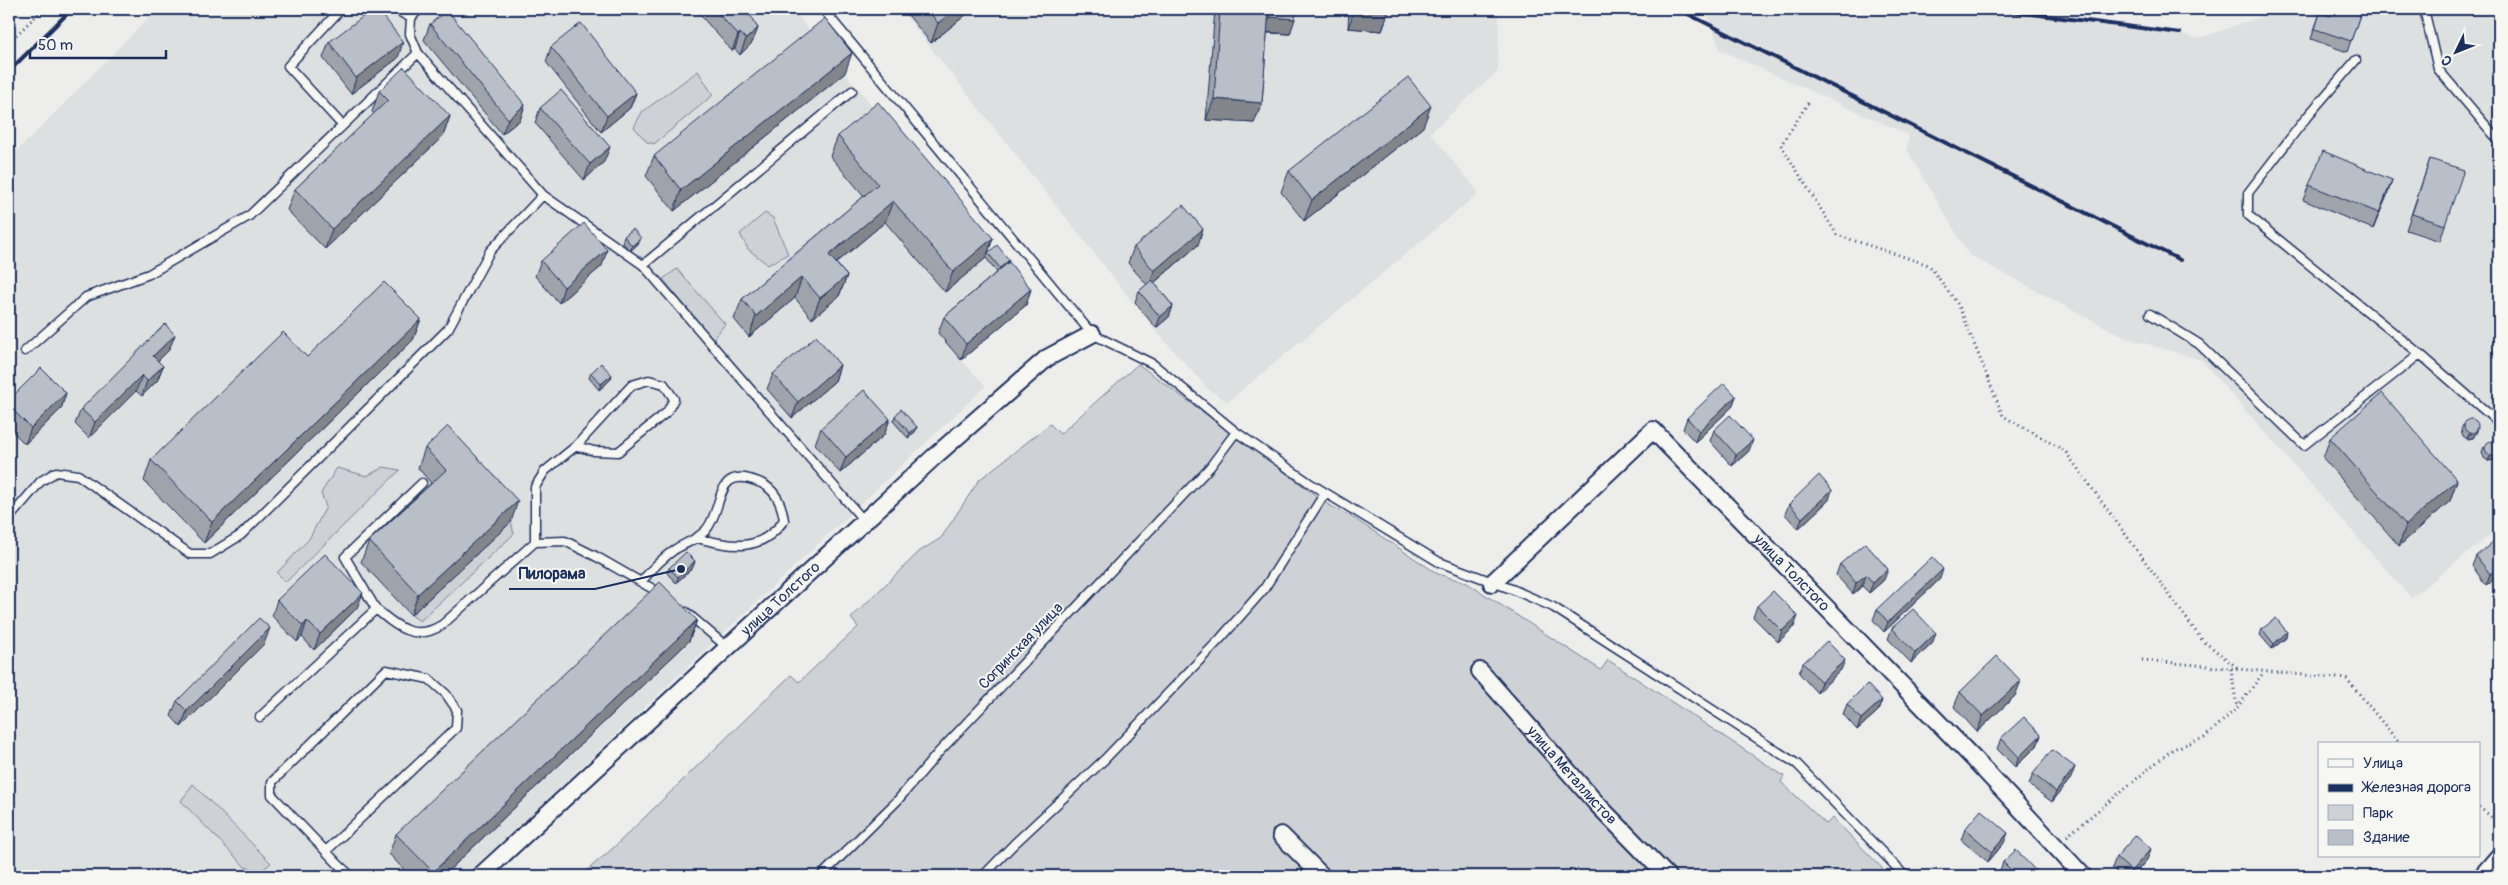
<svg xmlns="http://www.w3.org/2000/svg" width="2508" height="885" font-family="Pangolin,sans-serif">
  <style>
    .built { fill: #dde0e1 }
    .green { fill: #ced2d7; stroke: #74809a }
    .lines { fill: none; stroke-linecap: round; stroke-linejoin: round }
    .lane-casing { stroke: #1b2f5e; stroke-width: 11 }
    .street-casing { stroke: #1b2f5e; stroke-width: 20 }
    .path { stroke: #1b2f5e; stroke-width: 3; stroke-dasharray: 1 4; stroke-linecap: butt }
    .lane { stroke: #f6f6f2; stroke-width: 8 }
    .street { stroke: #f6f6f2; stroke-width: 16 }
    .rail { stroke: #1b2f5e; stroke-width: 4 }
    .wall { fill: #9fa4ac; stroke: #1b2f5e }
    .shaded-wall { fill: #82868c; stroke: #1b2f5e }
    .building { fill: #b9bfc8; stroke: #1b2f5e }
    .labels { text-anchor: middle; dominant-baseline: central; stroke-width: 4; stroke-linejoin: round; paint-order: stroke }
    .street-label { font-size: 15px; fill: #1b2f5e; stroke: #f6f6f2 }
    .leader { fill: none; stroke: #1b2f5e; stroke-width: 2 }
    .callout-dot { fill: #1b2f5e; stroke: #f6f6f2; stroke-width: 2 }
    .callout-label { font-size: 16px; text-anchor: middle; font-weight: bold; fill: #1b2f5e; stroke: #f6f6f2; stroke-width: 4; stroke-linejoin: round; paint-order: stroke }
  </style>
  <rect width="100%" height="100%" fill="#edeeec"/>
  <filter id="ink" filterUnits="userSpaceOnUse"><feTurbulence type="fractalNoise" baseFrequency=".02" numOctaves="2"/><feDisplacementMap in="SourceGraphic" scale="10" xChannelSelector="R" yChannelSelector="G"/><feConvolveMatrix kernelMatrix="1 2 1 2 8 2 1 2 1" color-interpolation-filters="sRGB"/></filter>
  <g filter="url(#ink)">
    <path class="built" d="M157,9H792L880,115L1003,278L1026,305L961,360L986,386L466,876H9V159Z
      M900,9H1495L1499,17L1498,71L1430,133L1479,193L1228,402L1208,389L1155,330Z
      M1705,9H1993L2180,33L2197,39L2284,9H2499V528L2411,598L2201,360L2124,337L1969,255L1907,150L1909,135L1720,50Z"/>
    <path class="green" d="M698,71L713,95L654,144L647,142L634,127L642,112Z
      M765,213L773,218L788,254L768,265L748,249L740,234Z
      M677,269L725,324L713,339L663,279Z
      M1138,364L1329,505L1355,519L1438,574L1467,583L1601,670L1608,660L1784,776L1781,782L1826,824L1833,818L1890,876H580L611,850L791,675L799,682L858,627L851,618L920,551L941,538L979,480L1050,424L1060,434Z
      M384,467L400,470L286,582L277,573L309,539L326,507L321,493L337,468L367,476Z
      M511,522L514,534L420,621L411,615Z
      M193,784L271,863L261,871L245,867L181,801Z"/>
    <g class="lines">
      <g class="lane-casing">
        <path id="lane" d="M341,9L288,66L342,125
          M394,9L411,18
          M419,9L411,18L410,34L418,53L543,195L643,265L852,91
          M823,9L1092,334L1153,364L1236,432L1311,484L1439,562L1514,590L1553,607L1797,764L1905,876
          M2424,9L2438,69L2499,141
          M2356,60L2306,118L2248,193V215L2420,354L2499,423
          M643,265L865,522
          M2150,314L2199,344L2304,445L2420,354
          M25,351L86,297L149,274L249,216L418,53
          M11,516L41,481L56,472L78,475L190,554H210L241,535L448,329L490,251L543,195
          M535,542V487L545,471L576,446L632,385L649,380L664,384L674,399L667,412L618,452L594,451L576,446
          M641,582C651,570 661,559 674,550C685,543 697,540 706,530C725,508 713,462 761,483C776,490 782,505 784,520C761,553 732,547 697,538
          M376,609L345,557L422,483
          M686,612L728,648
          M260,717L376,609C397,627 415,642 442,625L535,542L565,541L597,557L660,593
          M326,851L456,728L457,710L446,694L429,679L386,670L272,782V795L339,865L351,876
          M821,876L897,801L938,753L1210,467L1236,432
          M983,876L1014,844L1105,759L1221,638L1264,589L1325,493"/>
      </g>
      <g class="street-casing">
        <g id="street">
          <path id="s1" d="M1492,583L1653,430L1974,759L2083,876"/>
          <path id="s2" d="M1480,671L1596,803L1667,876"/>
          <path d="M1281,835L1322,876"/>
          <path id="s3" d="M480,876L935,456L1047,358L1092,334"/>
          <path d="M2482,876L2499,856"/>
        </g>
      </g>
      <path class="path" d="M9,42L43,9
        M1808,103L1781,145L1837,235L1929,265L1959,306L2003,416L2065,451L2202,640L2239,669
        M2142,660L2347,679L2400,744
        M2231,669L2237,708
        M2479,807L2499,823
        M2067,836L2173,749L2204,738L2237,708L2264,672"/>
      <use href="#lane" class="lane"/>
      <use href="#street" class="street"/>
      <path class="rail" d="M1678,9L2180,260
        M1993,9L2180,33
        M9,71L72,9"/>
    </g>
    <path class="wall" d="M283,9H294L288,14Z
      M695,9H744L758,28L752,43L740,55L735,49L732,51Z
      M903,9H970L968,13L931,43Z
      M1215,9H1296L1290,34L1267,33L1262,103L1254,123L1206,120Z
      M1349,9H1389L1382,31L1348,28Z
      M2362,9L2347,52L2311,39L2320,13L2331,16Z
      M430,24L525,105L520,120L502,134L424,40Z
      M329,42L398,58L351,94L323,58Z
      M551,47L636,93L630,108L601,132L546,62Z
      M845,73L674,211L646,176L654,156Z
      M379,91L450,116L443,136L325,249L287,210L295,189L374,114L372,112Z
      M540,108L604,162L584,180L535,123Z
      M1423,127L1304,221L1281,192L1289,171Z
      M838,136L993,238L988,253L1009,260L1008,263L1031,289L1026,305L961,360L938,333L944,317L997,272L986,258L945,292L885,222L836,263L847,276L839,296L812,319L795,298L749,337L734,319L742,299L864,196L830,156Z
      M2430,159L2445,225L2440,241L2406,230Z
      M2392,180L2373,229L2303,200L2309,185Z
      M624,236L639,243L630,251L622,242Z
      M1198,245L1154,283L1173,306L1169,317L1156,328L1135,302L1139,291L1147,285L1128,263L1134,247Z
      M541,261L602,266L559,303L535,276Z
      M421,319L413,340L204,543L144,481L151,460L307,357Z
      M169,350L158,361L163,366L157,381L142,396L136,391L89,438L75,424L81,409Z
      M840,365L835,381L792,418L767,389L773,374Z
      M591,373L612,375L610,380L599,390L589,378Z
      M66,393L61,409L25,444L9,428V400Z
      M1736,396L1732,407L1695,442L1683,429L1687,418Z
      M895,416L917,427L915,432L908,438L893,421Z
      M890,419L884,435L840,473L815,444L821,428Z
      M2463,425L2478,428L2476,433L2473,438L2467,439L2463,436L2461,430Z
      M1714,430L1749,451L1732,466L1710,441Z
      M2330,438L2457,480L2450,501L2399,546L2323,458Z
      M2484,447L2497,455L2494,460L2488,461L2484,458L2482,452Z
      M425,448L511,522L411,615L361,562L369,541L431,483L418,468Z
      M1829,500L1798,529L1785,514L1789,504Z
      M2476,556L2499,575L2486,585L2472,566Z
      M695,561L693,567L676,583L667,573L669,568Z
      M1840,564L1884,580L1869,593L1862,586L1853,594L1836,575Z
      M1940,579L1884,632L1873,620L1877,609Z
      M277,600L357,608L314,650L302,637L297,642L272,616Z
      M1757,606L1794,627L1778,642L1753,617Z
      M697,620L689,641L443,876H410L389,854L396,834Z
      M1892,628L1932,644L1911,663L1888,639Z
      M2262,629L2286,638L2272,649L2260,635Z
      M264,644L181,727L171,716L177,701Z
      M1803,663L1841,670L1817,693L1799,673Z
      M1960,692L2015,696L1977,732L1954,707Z
      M1882,700L1878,711L1857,730L1843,714L1847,704Z
      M2041,735L2037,746L2015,767L1997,749L2001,738Z
      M2033,774L2071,778L2052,802L2029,785Z
      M1965,829L2004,843L1988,862L1961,840Z
      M2116,857L2147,860L2132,876H2121L2112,868Z
      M2003,862L2035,870L2032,876H2003L1999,873Z"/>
    <path class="shaded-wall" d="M290,9H294L288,14Z
      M956,9H970L968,13L931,43L938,23Z
      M1355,9L1389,10L1382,31L1348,28Z
      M1270,17L1295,19L1290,34L1264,32Z
      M758,28L752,43L740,55L746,39Z
      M740,33L735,49L732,51L738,35Z
      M403,42L398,58L351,94L356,78Z
      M852,53L845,73L674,211L681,190Z
      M636,93L630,108L601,132L607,116Z
      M1214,99L1262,103L1254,123L1206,120Z
      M525,105L520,120L502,134L508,119Z
      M1431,106L1423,127L1304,221L1312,200Z
      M450,116L443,136L325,249L332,229Z
      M610,147L604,162L584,180L590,164Z
      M2392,180L2387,196L2373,229L2379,213Z
      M893,201L885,222L822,275L829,255Z
      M1203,229L1198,245L1149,287L1154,271Z
      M641,238L639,243L630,251L632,246Z
      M993,238L986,258L945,292L953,272Z
      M607,250L602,266L559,303L564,287Z
      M1009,260L1007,265L998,273L1000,268Z
      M847,276L839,296L812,319L820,298Z
      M802,277L795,298L749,337L756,316Z
      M1031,289L1026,305L961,360L966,344Z
      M1173,306L1169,317L1156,328L1160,317Z
      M421,319L413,340L204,543L212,522Z
      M175,335L169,350L147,372L153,356Z
      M840,365L835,381L792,418L798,402Z
      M163,366L157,381L142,396L147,381Z
      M142,375L136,391L89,438L95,422Z
      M612,375L610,380L599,390L601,384Z
      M66,393L61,409L25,444L31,428Z
      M1736,396L1732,407L1695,442L1699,431Z
      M890,419L884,435L840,473L846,457Z
      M917,427L915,432L908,438L910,433Z
      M2478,428L2476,433L2473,438L2467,439L2469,434Z
      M1753,440L1749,451L1732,466L1736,455Z
      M2499,450L2494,460L2488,461L2490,456Z
      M2457,480L2450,501L2399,546L2406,525Z
      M1832,490L1829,500L1798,529L1802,518Z
      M518,501L511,522L411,615L418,594Z
      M695,561L693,567L676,583L678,577Z
      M2499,567V575L2486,585L2490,574Z
      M1888,569L1884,580L1869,593L1873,583Z
      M1943,569L1940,579L1884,632L1888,622Z
      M1866,575L1862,586L1853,594L1856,583Z
      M363,593L357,608L314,650L320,634Z
      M1798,616L1794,627L1778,642L1782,631Z
      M697,620L689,641L443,876H432L433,872Z
      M307,621L302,637L297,642L303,626Z
      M270,628L264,644L181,727L187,711Z
      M2287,632L2286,638L2272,649L2274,644Z
      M1936,633L1932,644L1911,663L1915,653Z
      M1845,660L1841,670L1817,693L1821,682Z
      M2021,681L2015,696L1977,732L1983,716Z
      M1882,700L1878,711L1857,730L1861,719Z
      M2041,735L2037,746L2015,767L2019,757Z
      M2075,767L2071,778L2052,802L2056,792Z
      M2008,833L2004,843L1988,862L1992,852Z
      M2151,849L2147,860L2132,876H2129L2131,871Z
      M2035,870L2032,876H2027Z"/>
    <path class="building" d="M373,9H378L403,42L356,78L329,42Z
      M714,9H744L754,20L753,21L758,28L746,39L740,33L738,35Z
      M927,9H956L938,23Z
      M1220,9H1269L1262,103L1214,99Z
      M1270,9H1296L1295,19L1270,17Z
      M1368,9H1389V10Z
      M2333,9H2362L2351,41L2315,29L2320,13L2331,16Z
      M447,10L525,105L508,119L430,24Z
      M825,18L852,53L681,190L654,156Z
      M581,23L636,93L607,116L551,47Z
      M404,67L450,116L332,229L295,189L388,100L379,91Z
      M1408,77L1431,106L1312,200L1289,171Z
      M561,90L610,147L590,164L540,108Z
      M878,102L993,238L953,272L893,201L829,255L847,276L820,298L802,277L756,316L742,299L878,184L838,136Z
      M2323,151L2392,180L2379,213L2309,185Z
      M2430,159L2464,170L2445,225L2412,214Z
      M1183,205L1203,229L1154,271L1134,247Z
      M584,223L607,250L564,287L541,261Z
      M633,229L641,238L632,246L624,236Z
      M997,245L1009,260L1000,268L988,253Z
      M1009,262L1031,289L966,344L944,317Z
      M1152,280L1173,306L1160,317L1139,291Z
      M384,282L421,319L212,522L151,460L283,332L307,357Z
      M165,324L175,335L153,356L163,366L147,381L142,375L95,422L81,409Z
      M816,336L840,365L798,402L773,374Z
      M601,363L612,375L601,384L591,373Z
      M41,368L66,393L31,428L9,406V400Z
      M1724,383L1736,396L1699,431L1687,418Z
      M864,390L890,419L846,457L821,428Z
      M2382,393L2457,480L2406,525L2330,438Z
      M901,409L917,427L910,433L895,416Z
      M1730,415L1753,440L1736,455L1714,430Z
      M2464 426a7 7 0 1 1 14 0a7 7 0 1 1-14 0Z
      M448,426L518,501L418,594L369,541L446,470L425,448Z
      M2485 448a7 7 0 1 1 14 0a7 7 0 1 1-14 0Z
      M1819,475L1832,490L1802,518L1789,504Z
      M2499,537V567L2490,574L2476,556Z
      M1865,543L1888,569L1873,583L1866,575L1856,583L1840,564Z
      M686,552L695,561L678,577L669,568Z
      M325,554L363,593L320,634L307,621L303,626L277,600Z
      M1932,557L1943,569L1888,622L1877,609Z
      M660,582L697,620L433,872L396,834Z
      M1773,591L1798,616L1782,631L1757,606Z
      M1913,609L1936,633L1915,653L1892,628Z
      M259,618L270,628L187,711L177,701Z
      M2276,618L2287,632L2274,644L2262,629Z
      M1827,641L1845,660L1821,682L1803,663Z
      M1997,656L2021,681L1983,716L1960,692Z
      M1867,684L1882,700L1861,719L1847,704Z
      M2024,717L2041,735L2019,757L2001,738Z
      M2052,750L2075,767L2056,792L2033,774Z
      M1981,810L2008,833L1992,852L1965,829Z
      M2136,835L2151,849L2131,871L2116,857Z
      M2016,850L2035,870L2027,876H2017L2003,862Z
      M2166,872L2170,876H2161Z"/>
  </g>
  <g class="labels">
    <g class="street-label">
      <text stroke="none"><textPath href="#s1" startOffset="421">улица Толстого</textPath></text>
      <text stroke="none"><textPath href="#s3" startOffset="409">улица Толстого</textPath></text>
      <text transform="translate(1021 646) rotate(-46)">Согринская улица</text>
      <text stroke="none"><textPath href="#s2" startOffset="139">улица Металлистов</textPath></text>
    </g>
  </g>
  <path class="leader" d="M681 569L595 589H509"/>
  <circle class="callout-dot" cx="681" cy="569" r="5"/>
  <g class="callout-label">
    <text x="552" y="579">Пилорама</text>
  </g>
  <rect width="2508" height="885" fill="none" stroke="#f6f6f2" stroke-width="30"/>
  <rect x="15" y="15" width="2478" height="855" fill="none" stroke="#1b2f5e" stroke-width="2" filter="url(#ink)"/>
  <rect x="2318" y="742" width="162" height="115" fill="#f6f6f2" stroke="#9ea6b7"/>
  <rect x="2328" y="759" width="25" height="8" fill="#f6f6f2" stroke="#9ea6b7"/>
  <text x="2363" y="768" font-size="15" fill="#1b2f5e">Улица</text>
  <rect x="2328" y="784" width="25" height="8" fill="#1b2f5e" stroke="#9ea6b7"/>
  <text x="2363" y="792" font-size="15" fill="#1b2f5e">Железная дорога</text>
  <rect x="2328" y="805" width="25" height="15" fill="#ced2d7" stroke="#9ea6b7"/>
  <text x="2363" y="818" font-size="15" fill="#1b2f5e">Парк</text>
  <rect x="2328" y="830" width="25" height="15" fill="#b9bfc8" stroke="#9ea6b7"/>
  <text x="2363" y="842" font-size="15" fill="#1b2f5e">Здание</text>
  <g transform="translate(2456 52) rotate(227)" stroke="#f6f6f2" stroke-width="4" paint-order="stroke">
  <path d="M0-4L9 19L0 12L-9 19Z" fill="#1b2f5e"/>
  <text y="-8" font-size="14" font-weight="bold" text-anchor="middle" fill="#1b2f5e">С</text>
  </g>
  <path d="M30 50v8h136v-8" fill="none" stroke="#1b2f5e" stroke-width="2.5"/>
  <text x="38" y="50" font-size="15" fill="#1b2f5e" stroke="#f6f6f2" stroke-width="4" paint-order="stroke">50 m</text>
</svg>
